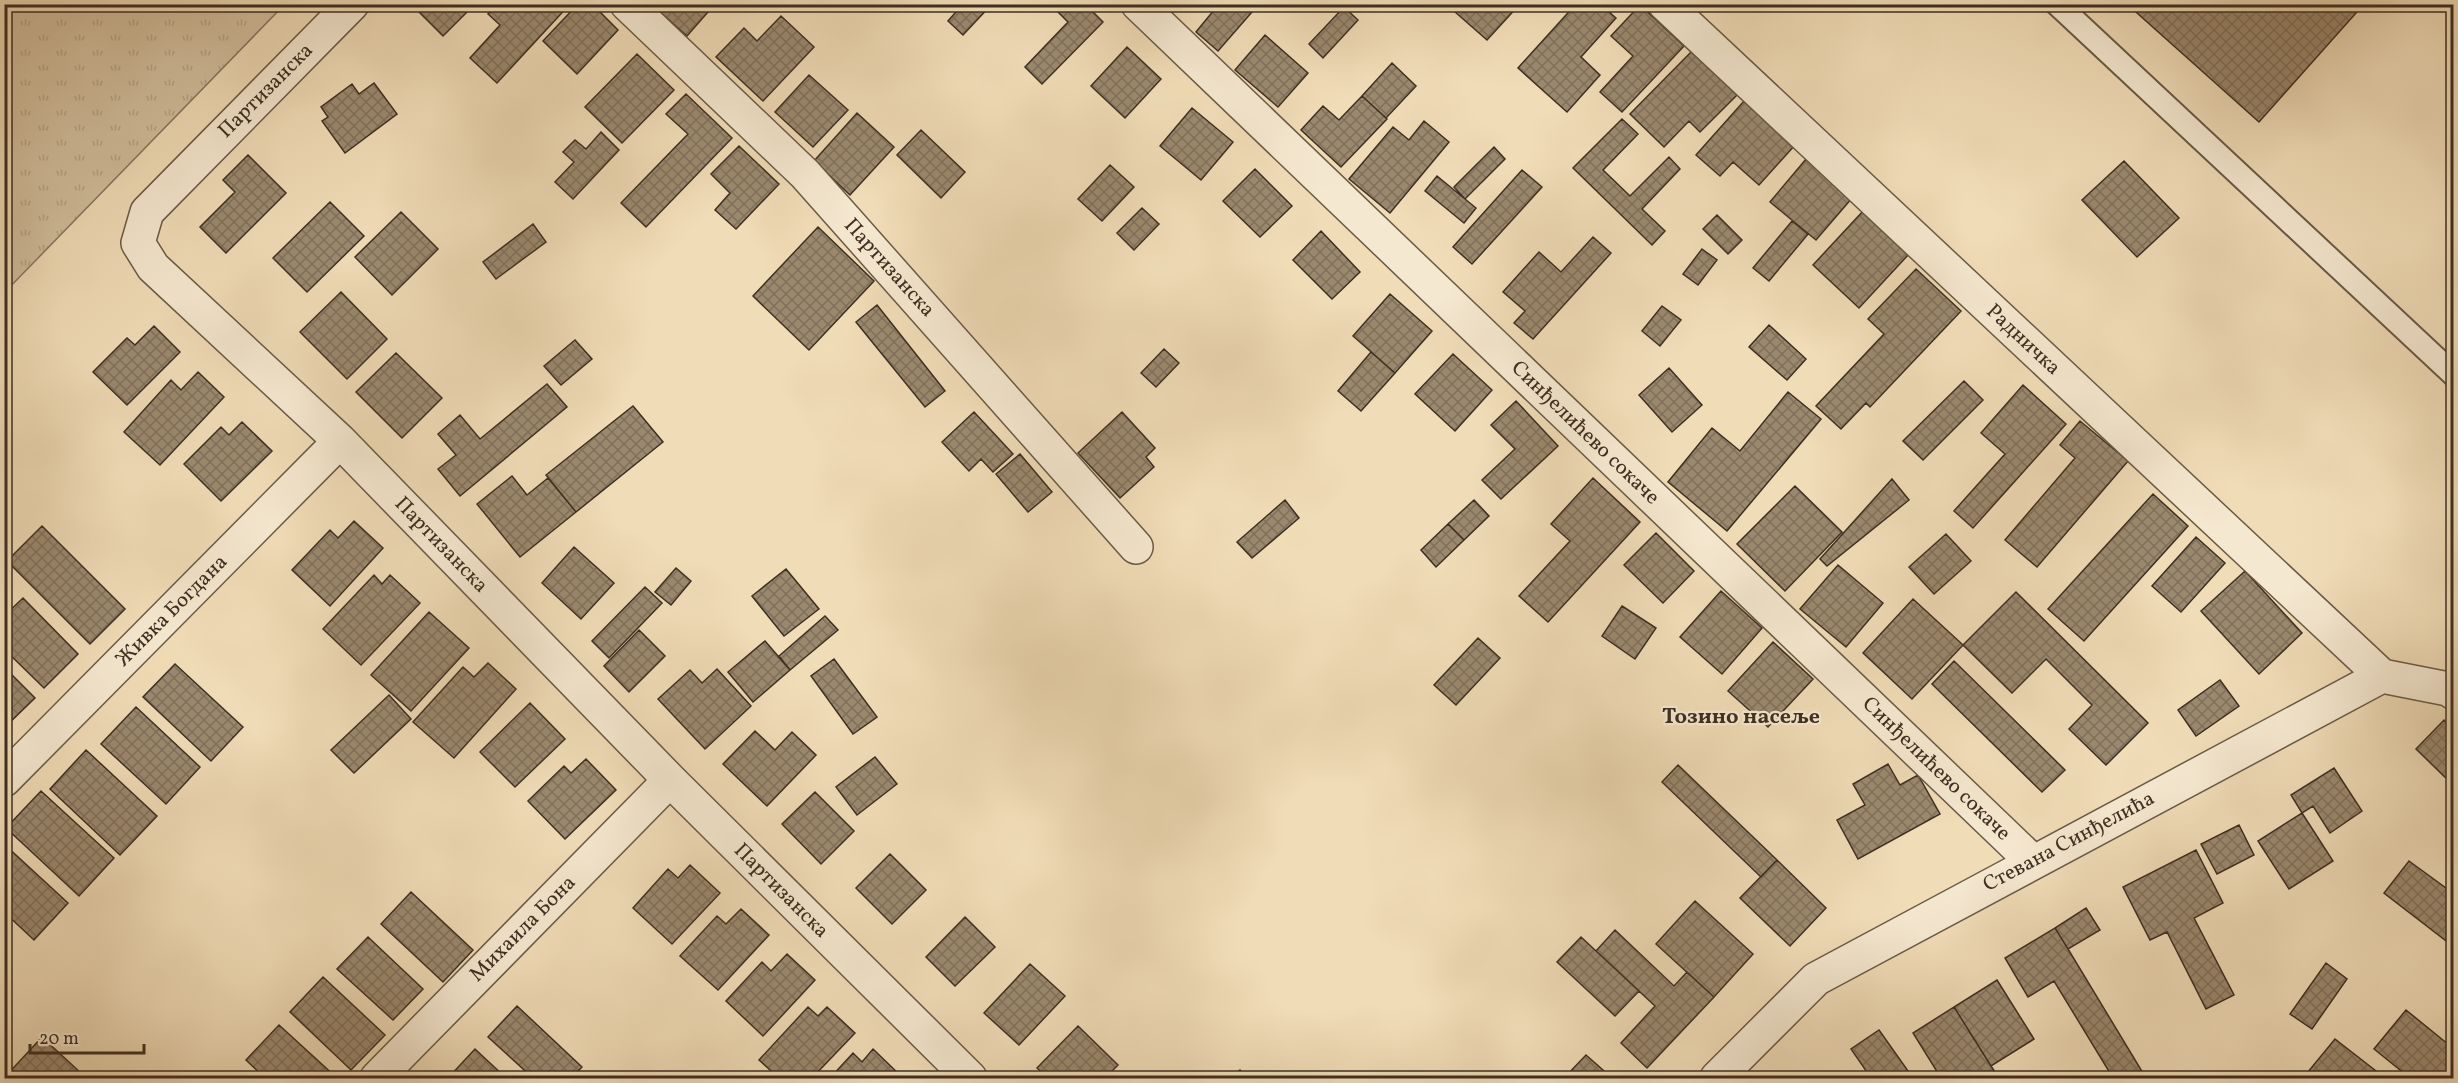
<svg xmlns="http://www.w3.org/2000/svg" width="2458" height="1083" font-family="Vollkorn,serif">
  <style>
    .grass { fill: url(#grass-tufts); stroke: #887760; stroke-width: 1.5 }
    .building { fill: url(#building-cross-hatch); stroke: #3e2f21; stroke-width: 1.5 }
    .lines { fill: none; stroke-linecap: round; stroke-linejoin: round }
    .lane-casing { stroke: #6a5a46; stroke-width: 26 }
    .street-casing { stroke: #6a5a46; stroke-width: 36 }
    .lane { stroke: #f5e8d0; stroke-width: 22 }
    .street { stroke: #f5e8d0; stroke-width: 33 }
    .labels { text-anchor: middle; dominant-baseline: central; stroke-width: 4.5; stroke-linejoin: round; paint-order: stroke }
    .street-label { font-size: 21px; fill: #3e2f21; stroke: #f5e8d0 }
    .neighbourhood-label { font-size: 22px; font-weight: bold; fill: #3e2f21; stroke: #f5e8d0 }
  </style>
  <defs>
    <pattern id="grass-tufts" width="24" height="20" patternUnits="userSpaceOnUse" patternTransform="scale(1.5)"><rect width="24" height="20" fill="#d2bf9e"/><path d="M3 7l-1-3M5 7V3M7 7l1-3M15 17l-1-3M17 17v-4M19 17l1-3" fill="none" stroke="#b5a488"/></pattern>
    <pattern id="building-cross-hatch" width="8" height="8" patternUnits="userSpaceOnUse" patternTransform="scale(1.5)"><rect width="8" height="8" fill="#9b896f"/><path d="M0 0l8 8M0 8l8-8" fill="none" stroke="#80705b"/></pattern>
  </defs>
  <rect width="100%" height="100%" fill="#f0dcb7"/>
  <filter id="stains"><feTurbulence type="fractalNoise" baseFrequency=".00333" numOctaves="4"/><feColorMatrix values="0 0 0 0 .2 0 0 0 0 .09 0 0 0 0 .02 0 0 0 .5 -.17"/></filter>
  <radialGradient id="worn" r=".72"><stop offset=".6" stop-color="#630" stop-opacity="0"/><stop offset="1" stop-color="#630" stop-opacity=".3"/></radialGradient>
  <path class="grass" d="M5,4L284,5L5,292L4,5Z"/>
  <path class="building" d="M411,4H475L443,36Z
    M496,4H570L497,83L470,58L500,25L488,14Z
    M578,4H592L618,30L577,74L543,41Z
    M667,4H715L687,36L660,12Z
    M963,4H992L963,35L948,21Z
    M1050,4H1085L1103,22L1042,84L1025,67L1068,22Z
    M1219,4H1259L1218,51L1196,32Z
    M1446,4H1518L1519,5L1487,40Z
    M1576,4H1600L1616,18L1581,57L1600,75L1567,112L1518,68Z
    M2127,4H2364L2259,122Z
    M1640,5L1684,46L1622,112L1600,92L1633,56L1611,36Z
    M1344,7L1358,20L1323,58L1309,44Z
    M781,16L814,47L763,101L716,57L744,28L757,41Z
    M1265,35L1308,73L1278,107L1235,70Z
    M1127,47L1161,79L1125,118L1091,86Z
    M1692,51L1737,95L1700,132L1689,121L1664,147L1630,114Z
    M637,54L674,90L622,143L585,107Z
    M1392,63L1416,86L1386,118L1362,96Z
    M809,75L848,110L813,147L775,112Z
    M374,83L397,114L345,153L322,121L328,117L321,107L352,84L359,94Z
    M686,94L732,138L646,227L621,203L688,134L666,114Z
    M1362,96L1387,119L1341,167L1301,130L1323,106L1339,120Z
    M1744,101L1795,145L1759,185L1733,162L1720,176L1696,155Z
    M1192,108L1233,142L1201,180L1160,146Z
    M857,113L894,147L850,195L814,161Z
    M1622,119L1638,134L1603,170L1630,196L1669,157L1680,169L1642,209L1665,231L1652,245L1573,168Z
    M1424,121L1449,142L1390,213L1349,179L1393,127L1409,140Z
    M921,130L965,172L941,198L897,155Z
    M601,132L619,150L573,199L555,182L574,162L563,152L575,140L586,149Z
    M739,146L779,184L736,229L715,210L730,193L711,174Z
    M1494,147L1505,159L1465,199L1454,187Z
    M248,155L286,193L226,253L200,227L235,192L223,180Z
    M1806,159L1852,198L1816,240L1770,202Z
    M2124,161L2179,218L2137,257L2082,200Z
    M1110,165L1134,187L1102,221L1078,199Z
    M1255,169L1292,206L1260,237L1223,201Z
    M1522,170L1542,187L1472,264L1453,247Z
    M1437,176L1476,208L1464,223L1425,191Z
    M330,202L364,236L307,292L273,258Z
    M1142,208L1159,224L1134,250L1117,233Z
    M1863,211L1909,254L1859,308L1813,265Z
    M401,212L438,249L392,295L355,257Z
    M1717,215L1742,240L1728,254L1703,229Z
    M1792,221L1808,234L1769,281L1753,268Z
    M533,224L546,242L496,279L483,262Z
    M818,227L874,281L809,350L753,296Z
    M1321,231L1360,272L1332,299L1293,260Z
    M1593,237L1611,253L1533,339L1514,323L1525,311L1503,292L1539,252L1561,272Z
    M1702,249L1717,260L1698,285L1683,274Z
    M1916,269L1961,311L1870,407L1866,403L1841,429L1816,406L1884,334L1868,319Z
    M341,292L387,339L347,379L300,332Z
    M1390,294L1432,331L1395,373L1353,336Z
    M877,305L945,391L925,407L856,322Z
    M1662,306L1681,320L1660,346L1642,331Z
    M1769,325L1806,359L1787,380L1749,347Z
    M154,326L180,352L127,405L93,372L127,338L135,345Z
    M575,340L592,359L561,385L544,366Z
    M1164,349L1179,363L1156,387L1141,373Z
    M1371,352L1395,373L1361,411L1338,391Z
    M396,353L442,398L402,438L356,392Z
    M1453,354L1492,390L1455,431L1415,394Z
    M1669,368L1702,405L1672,432L1639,395Z
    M198,372L224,397L160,465L124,432L171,380L181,390Z
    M1964,381L1983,400L1923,460L1903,441Z
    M547,384L567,407L460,496L438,469L456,455L438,434L460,415L480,439Z
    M2023,385L2066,424L1973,528L1954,511L2005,454L1981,433Z
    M1788,392L1821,419L1727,531L1668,482L1712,428L1740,451Z
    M1516,401L1558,446L1501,499L1482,480L1515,449L1491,425Z
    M633,406L663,442L576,512L546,475Z
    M974,412L1013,454L993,472L981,459L969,471L942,442Z
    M1122,412L1155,448L1146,457L1154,467L1120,498L1078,453Z
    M2080,421L2128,461L2037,567L2005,540L2075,458L2060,445Z
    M242,422L272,451L221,501L184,464L221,427L229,435Z
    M1020,454L1052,492L1028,512L996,474Z
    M512,476L527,495L548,478L576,512L520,557L477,504Z
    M1593,478L1640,522L1548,622L1519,596L1570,541L1551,524Z
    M1892,479L1909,500L1827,566L1820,559Z
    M1795,486L1842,532L1785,591L1737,544Z
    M2153,494L2188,526L2084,641L2048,609Z
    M1285,500L1299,518L1252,558L1237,542Z
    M1474,500L1489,516L1464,540L1448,524Z
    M354,521L383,548L330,606L292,570L330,530L338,538Z
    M1448,524L1464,540L1436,567L1421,550Z
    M42,526L125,609L90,644L7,561Z
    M1656,533L1694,571L1663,603L1624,565Z
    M1946,534L1971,561L1934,594L1909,567Z
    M2196,537L2225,563L2181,612L2152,586Z
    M574,547L614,583L581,619L542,583Z
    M1838,565L1883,603L1846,647L1800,609Z
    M676,568L691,581L671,605L655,592Z
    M786,569L819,609L784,636L752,596Z
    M2245,571L2302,633L2259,674L2201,611Z
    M374,575L382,584L390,575L420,603L361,665L323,629Z
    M645,587L662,603L609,658L592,641Z
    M1721,591L1762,628L1722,674L1680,637Z
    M2016,592L2148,723L2106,765L2069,729L2092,705L2046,659L2012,693L1963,645Z
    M23,598L78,654L44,688L4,649V616Z
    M1913,599L1963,645L1912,699L1863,653Z
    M1622,606L1656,628L1635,659L1602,636Z
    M429,612L469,648L411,711L371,675Z
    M825,616L838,630L790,670L779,656Z
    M639,630L665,656L629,692L604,666Z
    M1478,638L1500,658L1456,705L1434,685Z
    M765,641L790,670L753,702L728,672Z
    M1773,642L1813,679L1768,727L1728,691Z
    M834,659L877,717L853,734L811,676Z
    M1954,661L2065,770L2042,792L1932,684Z
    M488,663L516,689L454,758L413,722L463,667L474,677Z
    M175,664L243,727L211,761L143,697Z
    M4,667L35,698L4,728Z
    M717,669L751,706L705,749L658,699L690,670L702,683Z
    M2220,680L2239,706L2196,736L2178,710Z
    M389,695L411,719L354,773L331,750Z
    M530,703L565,739L515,787L480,752Z
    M136,707L200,767L166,804L101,744Z
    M2444,720L2454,730V786L2416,749Z
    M755,731L775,750L792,732L816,755L767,806L723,764Z
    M86,750L157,816L120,855L50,789Z
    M875,757L897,784L857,815L836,787Z
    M586,759L616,790L565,839L528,801L564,766L571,773Z
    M1888,764L1900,785L1918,775L1940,814L1858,859L1837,820L1865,805L1853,784Z
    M1678,765L1777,860L1761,877L1662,782Z
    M2334,768L2362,811L2330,833L2313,806L2302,813L2291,795Z
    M41,791L114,858L79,896L6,828Z
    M815,792L854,831L821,864L782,824Z
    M2302,813L2333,861L2289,889L2258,841Z
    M2239,825L2254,855L2217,874L2201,844Z
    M4,844L68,903L34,940L4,912Z
    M2196,850L2223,903L2194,918L2234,995L2206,1009L2167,932L2150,940L2123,887Z
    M890,854L926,890L892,924L856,888Z
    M1777,860L1826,908L1790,946L1740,898Z
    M2409,861L2454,894V947L2384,893Z
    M690,865L720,893L672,944L633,908L668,869L678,878Z
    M411,892L473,950L443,982L381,924Z
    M1695,901L1753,954L1714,997L1656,944Z
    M2086,908L2100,930L2068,949L2055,928Z
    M741,909L769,935L718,990L680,956L717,916L726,924Z
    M965,917L995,947L955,986L926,957Z
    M2055,928L2068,949L2146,1078H2113L2054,981L2028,997L2005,958Z
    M1615,930L1674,986L1687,972L1714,997L1647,1068L1621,1043L1655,1006L1596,951Z
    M4,934L11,940L4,947Z
    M368,937L423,989L393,1020L337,969Z
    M1581,937L1639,991L1615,1016L1557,962Z
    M787,954L815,980L763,1036L726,1001L762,962L771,971Z
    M2326,963L2347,979L2312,1029L2290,1014Z
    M1030,964L1065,996L1019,1045L984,1013Z
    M323,977L385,1035L351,1070L290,1012Z
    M1997,980L2034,1039L1991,1066L1954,1007Z
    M517,1006L582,1067L571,1078H533L488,1037Z
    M808,1007L818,1016L827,1007L855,1033L812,1078H779L759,1060Z
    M1954,1007L1991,1066L1999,1078H1941L1913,1033Z
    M2406,1010L2454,1049V1062L2440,1078H2410L2374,1049Z
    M279,1025L337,1078H265L246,1060Z
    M1078,1026L1118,1065L1105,1078H1048L1037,1068Z
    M1879,1030L1913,1078H1871L1851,1049Z
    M42,1037L83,1075L80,1078H4Z
    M2335,1039L2385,1078H2303Z
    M475,1049L506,1078H448Z
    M873,1049L903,1078H830L853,1053L862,1062Z
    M1586,1055L1612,1078L1565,1077Z
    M1240,1070L1247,1078H1228Z
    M235,1072L242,1078H229Z"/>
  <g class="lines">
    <g class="lane-casing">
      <path id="lane" d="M2057,4L2454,375"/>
    </g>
    <g class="street-casing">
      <path id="street" d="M352,4L147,212L138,243L153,267L340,441L670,780L970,1078
        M627,4L805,174L1136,547
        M1138,4L2033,862
        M1665,4L2382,676
        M4,780L340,441
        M377,1078L670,780
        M1717,1078L1816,979L2382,676L2448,689L2454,693"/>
    </g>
    <use href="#lane" class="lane"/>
    <use href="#street" class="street"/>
  </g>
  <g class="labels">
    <g class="street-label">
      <text transform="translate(266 91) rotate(-45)">Партизанска</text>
      <text transform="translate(889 268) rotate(48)">Партизанска</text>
      <text transform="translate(2023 340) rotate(43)">Радничка</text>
      <text transform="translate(1585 433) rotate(44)">Синђелићево сокаче</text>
      <text transform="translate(441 545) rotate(46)">Партизанска</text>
      <text transform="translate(172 611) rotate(-45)">Живка Богдана</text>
      <text transform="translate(1936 769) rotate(44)">Синђелићево сокаче</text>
      <text transform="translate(2069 842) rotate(-28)">Стевана Синђелића</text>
      <text transform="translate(781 891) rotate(45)">Партизанска</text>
      <text transform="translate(523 929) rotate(-45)">Михаила Бона</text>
    </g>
    <g class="neighbourhood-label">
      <text x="1741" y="717">Тозино насеље</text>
    </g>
  </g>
  <rect width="2458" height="1083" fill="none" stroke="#f0dcb7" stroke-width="24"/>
  <rect x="6" y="6" width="2446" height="1071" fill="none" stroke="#3e2f21" stroke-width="3"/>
  <rect x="12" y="12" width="2434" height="1059" fill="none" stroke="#3e2f21" stroke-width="1.5"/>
  <path d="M30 1044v9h114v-9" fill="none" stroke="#3e2f21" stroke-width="3"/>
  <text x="39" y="1044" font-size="18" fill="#3e2f21" stroke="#f5e8d0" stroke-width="4.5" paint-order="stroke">20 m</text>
  <rect width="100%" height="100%" filter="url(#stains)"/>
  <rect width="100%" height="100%" fill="url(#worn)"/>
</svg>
